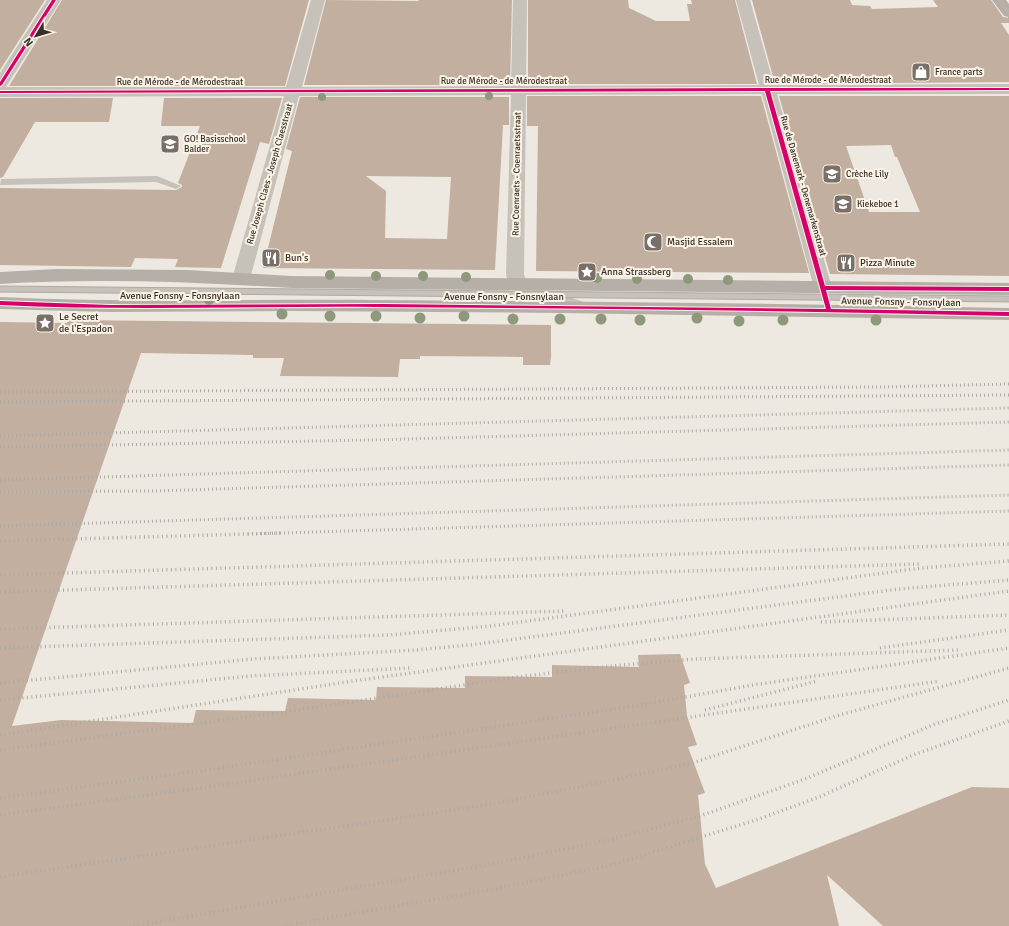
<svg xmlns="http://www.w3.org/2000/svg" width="1009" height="926" font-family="Signika,sans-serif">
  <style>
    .building { fill: #c2afa0; fill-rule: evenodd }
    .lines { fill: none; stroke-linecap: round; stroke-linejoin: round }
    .service { fill: #c6c1b9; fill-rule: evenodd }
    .minor { fill: #c6c1b9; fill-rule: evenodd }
    .secondary { fill: #b7b1a9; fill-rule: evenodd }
    .primary { fill: #b5afa8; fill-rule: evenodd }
    .tram { stroke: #aea9a3; stroke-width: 1 }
    .rail-far1 { stroke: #aea9a3; stroke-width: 3; stroke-dasharray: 1 3; stroke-linecap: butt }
    .rail { stroke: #aea9a3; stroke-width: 3.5; stroke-dasharray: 1 3.5; stroke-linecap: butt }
    .cycleway-casing { stroke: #fbf4e6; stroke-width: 2 }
    .cycleway { fill: #d6006c; fill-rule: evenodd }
    .tree { fill: #8e997b }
    .labels { text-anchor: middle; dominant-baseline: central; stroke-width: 4; stroke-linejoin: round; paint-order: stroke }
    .far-poi-label { font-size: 9px; fill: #372e27; stroke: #fbf4e6; text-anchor: start }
    .far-street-label { font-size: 9px; fill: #372e27; stroke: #fbf4e6 }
    .poi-label { font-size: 10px; fill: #372e27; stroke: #fbf4e6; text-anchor: start }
    .street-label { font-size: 10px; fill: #372e27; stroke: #fbf4e6 }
  </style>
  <rect width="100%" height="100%" fill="#ede9e0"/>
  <path class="building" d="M0,0H45L0,70Z
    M62,0H309L285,86H169L170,81H116V86H9Z
    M326,0L418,1L419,0H512L510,85H304Z
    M528,0H628L629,8L656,21H690L687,4H692L691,0H735L757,84H528Z
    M752,0H850L852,5L870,6L872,9L938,7L933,0H991L1003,17L1009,18V23H1001L1009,35V82L775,84Z
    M527,96H761L809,273L536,271L538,126H527Z
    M779,96H1009V276L830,274ZM891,145L895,157H897L920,212H869L846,146Z
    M300,97H509V125H503L495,270L263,268L292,151L286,149ZM366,176L451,177L447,239L385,238L386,191Z
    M0,98H113L109,122H35L3,177L0,178Z
    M164,98H282L269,144L260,142L221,268L175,267L178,259L135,258L131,267L0,265V188L176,190L182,187V185L178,183L200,126H161Z
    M68,320L551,325V357L550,365H523V357L420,356V359H400L398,377L280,376L284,358H253V355L141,353L12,726L61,720L193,723L196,710L285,711L288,698L376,700L377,687L465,688V676L552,677V665L639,667L638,655L680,654L690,683L684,685L687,716L697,745L688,747L705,793L698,795L705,864L716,888L972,787L1009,788V926H883L827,875L839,926H0V322L67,323Z"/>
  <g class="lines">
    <path class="service" d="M157,176L181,186L176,189L156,182L0,185L1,179Z
      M0,286L1009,296V302L0,292Z"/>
    <path class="minor" d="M47,0H61L6,87H286L311,0H325L302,87L511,86L513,0H527L526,86L759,85L736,0H750L774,85L1009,84V94H777L832,288L830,292L823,294L816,292L814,288L762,94L526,95L524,274L526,281L539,287L584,302L587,306L584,310L577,312C561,308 524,298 512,288C508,285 507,279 506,274L511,95L299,96L250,279L248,283L241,285L234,283L232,279L284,96L0,97V73Z"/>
    <path class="secondary" d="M992,0H1006L1009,4V17L1004,16Z"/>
    <path class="primary" d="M57,269L188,270L291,276L1009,283V295L291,288C194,282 97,278 0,284V272Z
      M0,297C125,303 250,299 375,300C586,301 798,304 1009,308V320L562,313L294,311L110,312L0,309Z"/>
    <path class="tram" d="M995,0L1009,18
      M1003,0L1009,8
      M0,286L1009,296
      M0,292L1009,302"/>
    <path class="rail-far1" d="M0,392L881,387L1009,384
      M0,402L1009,395
      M0,436L1009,408
      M0,447L371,440L1009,422
      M0,480L1009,450
      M0,492L152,491L1009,465
      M0,526L1009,495
      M248,534L1009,511"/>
    <path class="rail" d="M0,541L282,533
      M0,575L1009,544
      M0,592L919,564
      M821,622L1009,615
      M0,629L565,611
      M0,648L389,635L491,626L921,568L1009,561
      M880,648L1009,630
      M0,683L253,659L416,650L478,644L899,589L1009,580
      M0,700L251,676L410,668
      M705,710L817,681
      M0,735L353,681L1009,591
      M0,750L285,712L517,677L611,666L695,659L960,650
      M0,798L206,770L640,705L753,685L1009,648
      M0,815L200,788L940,681
      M0,877L487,805L609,781L692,763L836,716L1009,668
      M134,926L492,864L613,839L700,816L805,779L935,724L1009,700
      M283,926L488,890L608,866L759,819L819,797L913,755L1009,721"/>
    <g class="cycleway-casing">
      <path id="cycleway" d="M52,0H56L2,85L0,86V82Z
        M766,88H1009V90L770,91L825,286L1009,287V291L826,290L831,309L1009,312V316C798,311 587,308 375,307C250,306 125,311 0,305V301L110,305L383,304L826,309L765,91L0,93V91Z"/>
    </g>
    <use href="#cycleway" class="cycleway"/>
  </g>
  <g class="tree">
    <circle cx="489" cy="96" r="4"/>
    <circle cx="322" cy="97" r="4"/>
    <circle cx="330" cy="275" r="5"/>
    <circle cx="376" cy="276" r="5"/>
    <circle cx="423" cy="276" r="5"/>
    <circle cx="466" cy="277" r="5"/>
    <circle cx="597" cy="278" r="5"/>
    <circle cx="637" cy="279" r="5"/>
    <circle cx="688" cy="279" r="5"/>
    <circle cx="728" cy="280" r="5"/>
    <circle cx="209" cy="300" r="5"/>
    <circle cx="282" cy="314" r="5.5"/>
    <circle cx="330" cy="316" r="5.5"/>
    <circle cx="376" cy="316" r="5.5"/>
    <circle cx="464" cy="316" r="5.5"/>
    <circle cx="420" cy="318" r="5.5"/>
    <circle cx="697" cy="318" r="5.5"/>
    <circle cx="513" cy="319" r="5.5"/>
    <circle cx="560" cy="319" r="5.5"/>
    <circle cx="601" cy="319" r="5.5"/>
    <circle cx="640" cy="320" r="5.5"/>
    <circle cx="783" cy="320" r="5.5"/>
    <circle cx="876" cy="320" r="5.5"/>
    <circle cx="739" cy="321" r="5.5"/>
  </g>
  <defs>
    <g id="shop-square" transform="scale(1)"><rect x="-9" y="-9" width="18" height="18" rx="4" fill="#776f68" stroke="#fbf4e6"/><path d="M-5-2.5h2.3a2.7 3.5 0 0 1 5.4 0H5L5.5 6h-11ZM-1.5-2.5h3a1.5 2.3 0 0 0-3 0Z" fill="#fff"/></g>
    <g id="school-square" transform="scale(1)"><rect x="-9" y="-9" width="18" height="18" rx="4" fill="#776f68" stroke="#fbf4e6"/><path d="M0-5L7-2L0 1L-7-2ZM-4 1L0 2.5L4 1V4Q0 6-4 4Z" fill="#fff"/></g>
    <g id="mosque-square" transform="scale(1)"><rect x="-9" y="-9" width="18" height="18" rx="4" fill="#776f68" stroke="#fbf4e6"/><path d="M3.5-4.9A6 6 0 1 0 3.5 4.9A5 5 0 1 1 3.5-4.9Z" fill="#fff"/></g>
    <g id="restaurant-square" transform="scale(1)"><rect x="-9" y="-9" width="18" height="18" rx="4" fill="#776f68" stroke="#fbf4e6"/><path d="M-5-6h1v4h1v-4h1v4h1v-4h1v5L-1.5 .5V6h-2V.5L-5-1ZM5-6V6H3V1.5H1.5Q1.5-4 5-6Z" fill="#fff"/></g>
    <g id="sight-square" transform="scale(1)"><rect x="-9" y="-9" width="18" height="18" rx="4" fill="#776f68" stroke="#fbf4e6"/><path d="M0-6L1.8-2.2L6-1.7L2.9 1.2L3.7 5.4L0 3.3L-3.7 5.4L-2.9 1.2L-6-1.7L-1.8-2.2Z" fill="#fff"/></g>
  </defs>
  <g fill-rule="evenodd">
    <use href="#shop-square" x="921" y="72"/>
    <use href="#school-square" x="170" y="144"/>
    <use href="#school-square" x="832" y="174"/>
    <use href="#school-square" x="843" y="204"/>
    <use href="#mosque-square" x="653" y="242"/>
    <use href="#restaurant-square" x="271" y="258"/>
    <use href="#restaurant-square" x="846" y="263"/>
    <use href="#sight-square" x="587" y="272"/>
    <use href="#sight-square" x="45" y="323"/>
  </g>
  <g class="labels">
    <g class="far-poi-label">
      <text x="935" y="72">France parts</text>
      <text x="184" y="139">GO! Basisschool<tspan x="184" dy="10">Balder</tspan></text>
      <text x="846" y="174">Crèche Lily</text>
      <text x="857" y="204">Kiekeboe 1</text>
    </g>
    <g class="far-street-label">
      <text x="828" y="80">Rue de Mérode - de Mérodestraat</text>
      <text x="504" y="81">Rue de Mérode - de Mérodestraat</text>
      <text x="180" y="82">Rue de Mérode - de Mérodestraat</text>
      <text transform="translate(270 174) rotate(-74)">Rue Joseph Claes - Joseph Claesstraat</text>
      <text transform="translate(517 174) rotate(-89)">Rue Coenraets - Coenraetsstraat</text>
      <text transform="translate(803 186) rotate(74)">Rue de Danemark - Denemarkenstraat</text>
    </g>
    <g class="poi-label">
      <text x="667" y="242">Masjid Essalem</text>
      <text x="285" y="258">Bun's</text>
      <text x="860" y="263">Pizza Minute</text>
      <text x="601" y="272">Anna Strassberg</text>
      <text x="59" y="317">Le Secret<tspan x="59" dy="12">de l'Espadon</tspan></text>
    </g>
    <g class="street-label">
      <text x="180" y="296">Avenue Fonsny - Fonsnylaan</text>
      <text x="504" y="297">Avenue Fonsny - Fonsnylaan</text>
      <text transform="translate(901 302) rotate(1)">Avenue Fonsny - Fonsnylaan</text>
    </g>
  </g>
  <g transform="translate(36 36) rotate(232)" stroke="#fbf4e6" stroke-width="3" paint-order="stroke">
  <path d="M0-3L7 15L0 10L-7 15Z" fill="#372e27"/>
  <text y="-6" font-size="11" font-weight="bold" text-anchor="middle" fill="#372e27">N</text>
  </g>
</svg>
